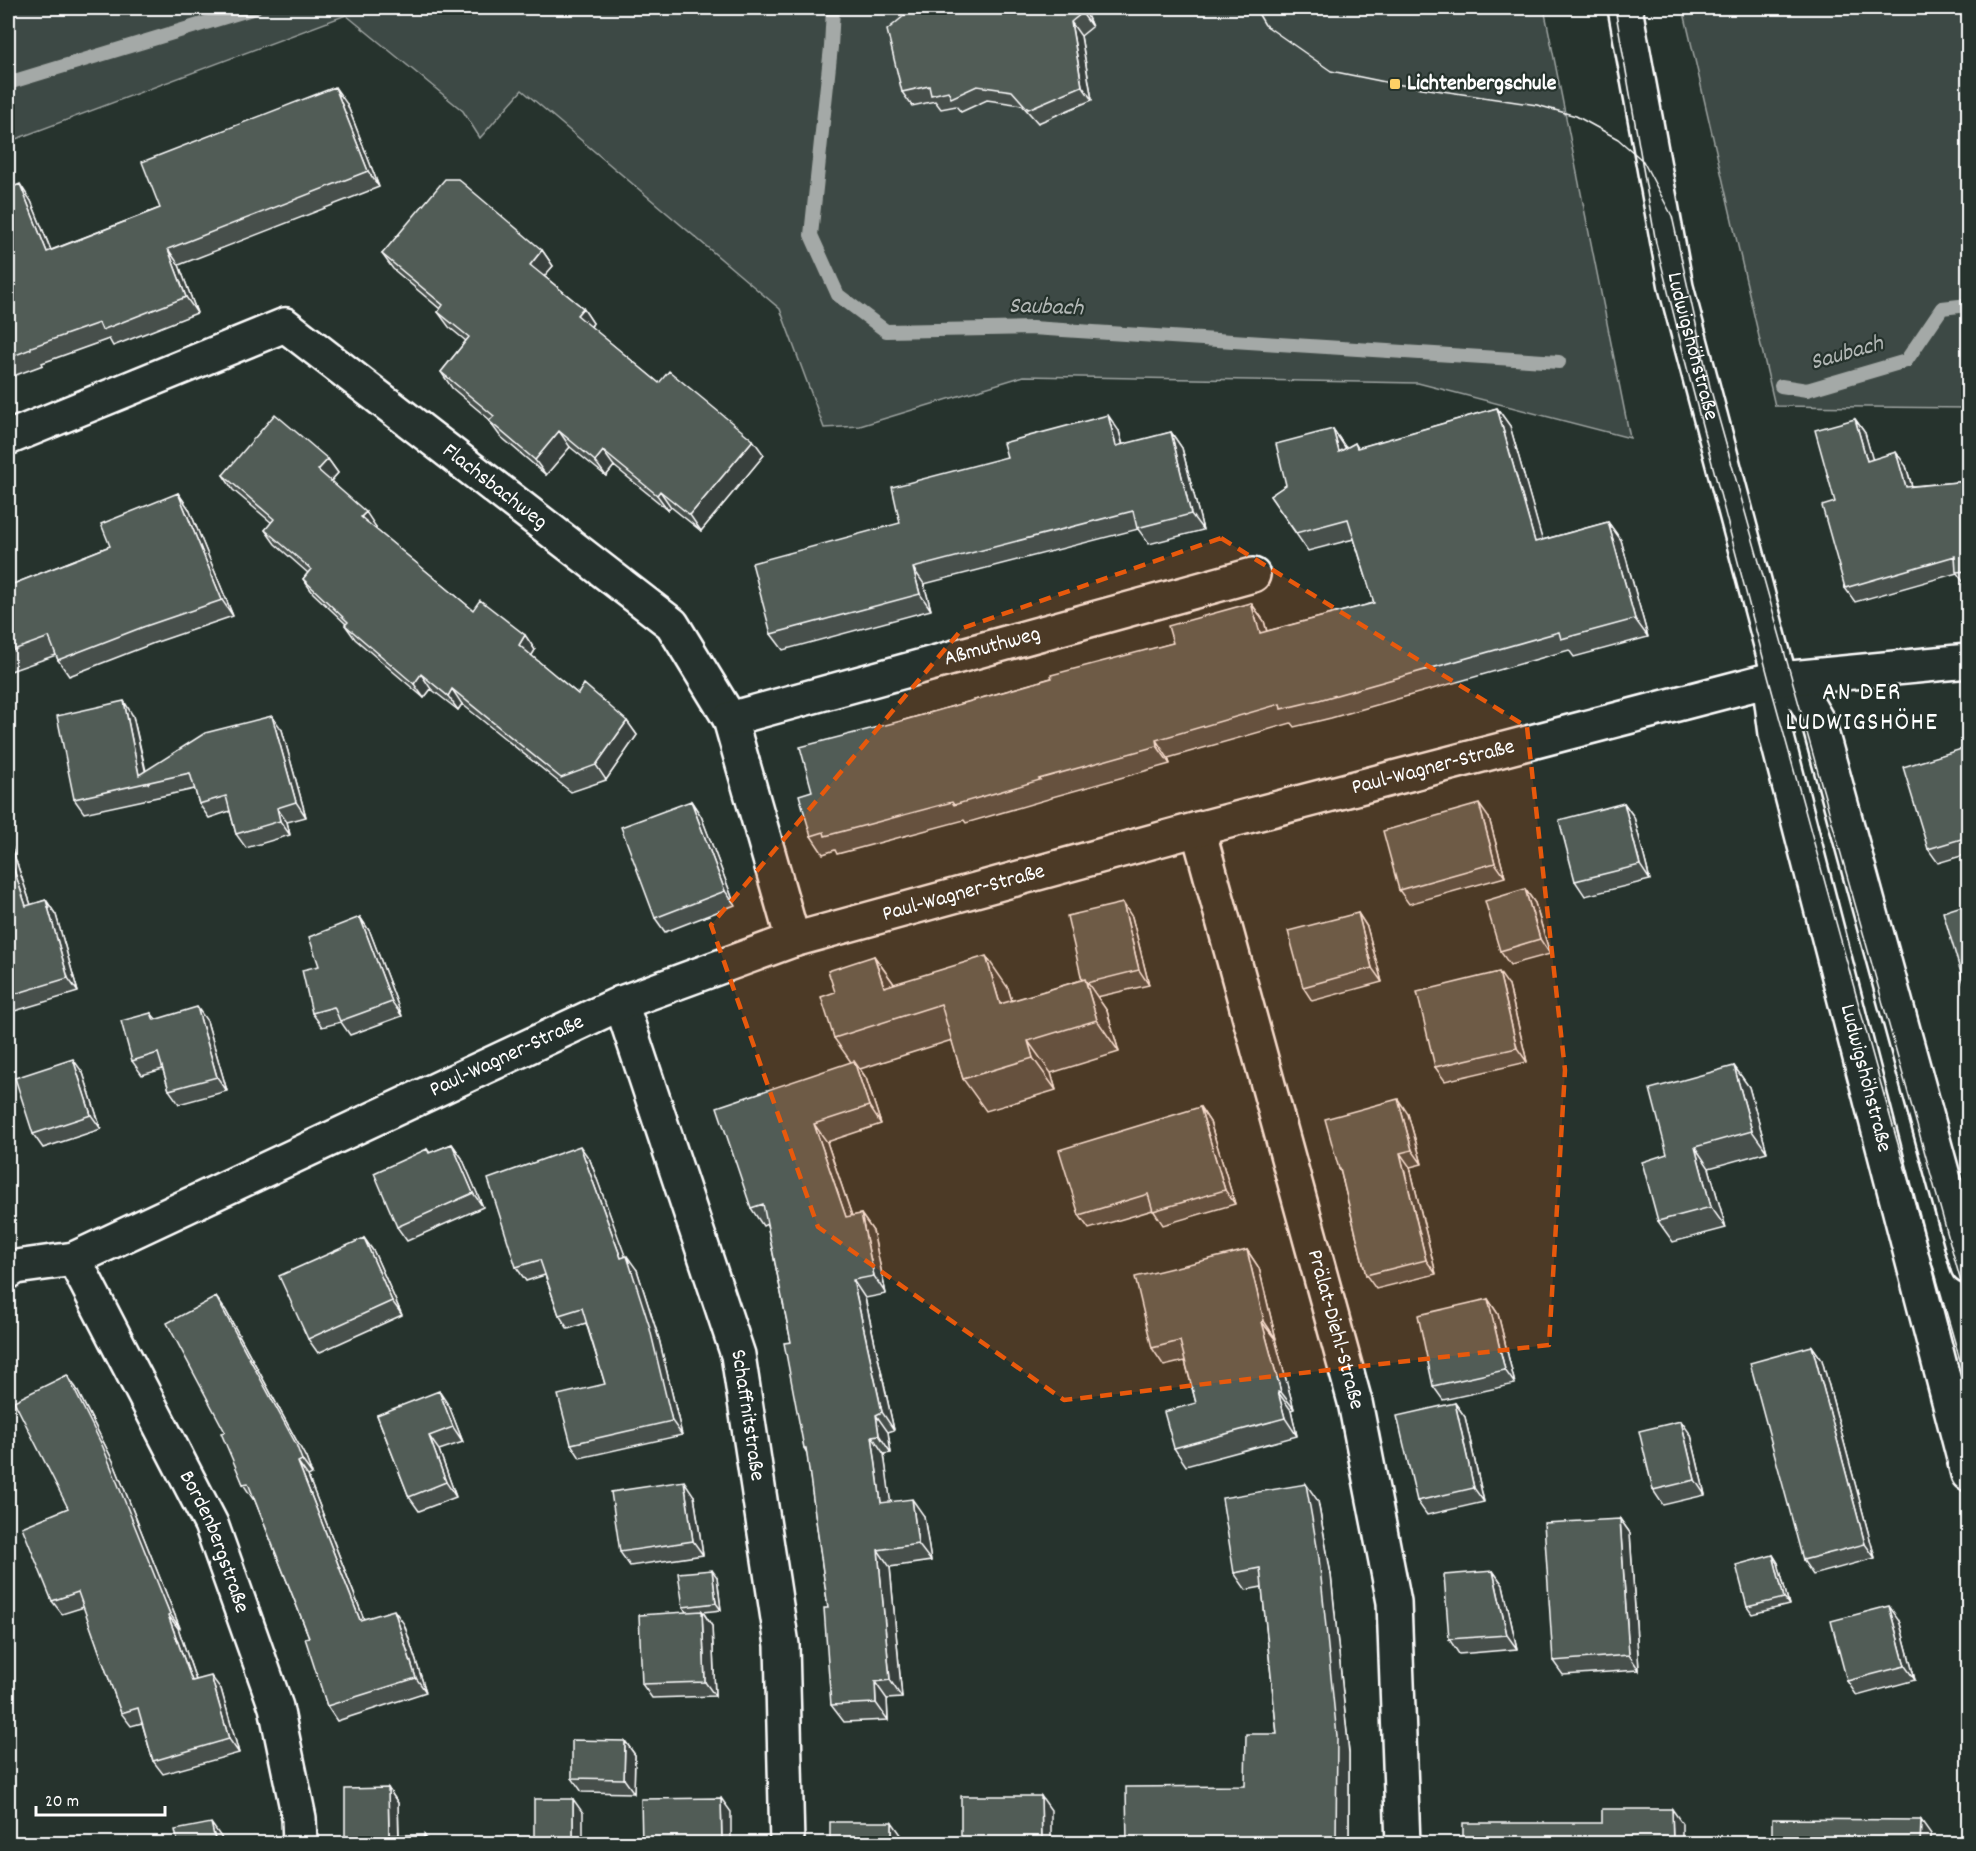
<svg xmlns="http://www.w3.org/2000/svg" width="1976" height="1851" font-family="Dekko,sans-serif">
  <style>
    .green { fill: #3e4944; stroke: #9ea4a2; stroke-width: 1.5 }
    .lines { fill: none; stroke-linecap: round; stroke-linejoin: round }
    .stream { stroke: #a4a9a7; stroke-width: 14 }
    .minor-casing { stroke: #fff; stroke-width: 38 }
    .minor { stroke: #26332d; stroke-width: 33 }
    .tram { stroke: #fff; stroke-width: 1.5 }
    .wall { fill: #464f4b; stroke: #fff; stroke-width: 1.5 }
    .shaded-wall { fill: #39403d; stroke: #fff; stroke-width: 1.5 }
    .building { fill: #515c57; stroke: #fff; stroke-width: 1.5 }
    .marked { fill: #e8590c; fill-opacity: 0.2; stroke: #e8590c; stroke-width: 4.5; stroke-dasharray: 12 8; stroke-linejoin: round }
    .poi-dot { fill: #ffd166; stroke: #26332d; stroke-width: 2 }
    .labels { text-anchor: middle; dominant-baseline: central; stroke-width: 4.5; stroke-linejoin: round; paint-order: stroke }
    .poi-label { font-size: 22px; font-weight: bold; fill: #fff; stroke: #26332d; text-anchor: start }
    .street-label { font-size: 22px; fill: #fff; stroke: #26332d }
    .water-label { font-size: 24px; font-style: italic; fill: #b3b8b6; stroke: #26332d }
    .quarter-label { font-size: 26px; letter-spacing: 1.5px; fill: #fff; stroke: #26332d }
  </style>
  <rect width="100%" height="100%" fill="#26332d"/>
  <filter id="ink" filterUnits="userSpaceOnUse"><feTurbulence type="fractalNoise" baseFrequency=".0167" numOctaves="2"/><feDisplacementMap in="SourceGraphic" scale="12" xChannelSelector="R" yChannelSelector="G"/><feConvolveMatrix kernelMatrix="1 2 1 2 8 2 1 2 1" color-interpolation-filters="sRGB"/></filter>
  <g filter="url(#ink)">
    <path class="green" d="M8,8H1544L1630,438L1418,383L1024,376L860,426L824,428L780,309L522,90L480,138L463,111L346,15L8,142Z
      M1683,8H1968V408L1775,406Z"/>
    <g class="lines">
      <path class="stream" d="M833,8L831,47L811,235L838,295L886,331L1032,328L1559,362
        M8,83L255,8
        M1781,386L1807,390L1906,361L1942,308L1968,305"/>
      <g class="minor-casing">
        <g id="minor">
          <path id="s1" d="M1625,8L1676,287L1780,679"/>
          <path id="s2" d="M8,438L285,325L672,624L730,719L793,940"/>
          <path d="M1792,678L1819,724L1968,1267"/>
          <path id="s3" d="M1769,680L1776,734L1968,1474"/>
          <path id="s4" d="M730,719L1253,575"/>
          <path id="s5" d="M1198,829L1355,1402L1394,1602L1403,1844"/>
          <path id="s6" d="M621,1003L738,1355L782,1645L787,1844"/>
          <path id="s7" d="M74,1259L211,1524L276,1707L299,1818L300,1844"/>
          <path id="s8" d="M8,1272L16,1267L74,1259L621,1003L793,940L1198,829L1769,680L1968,661"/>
        </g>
      </g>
      <use href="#minor" class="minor"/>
      <path class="tram" d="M1255,8L1265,25L1331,71L1395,84L1537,105L1576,116L1618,139L1643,161L1672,216L1710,387L1968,1307
        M1615,8L1656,243L1687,368L1769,680L1876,1067L1968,1388"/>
    </g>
    <path class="wall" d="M1084,8L1092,27L1081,36L1092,100L1038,123L1022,105L987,100L961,112L956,106L941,109L935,101L912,106L902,92L911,10Z
      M347,104L379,187L179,265L197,313L113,346L109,339L42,363L43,365L8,378V189L31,201L51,250L160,208Z
      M542,250L553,266L544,276L583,308L593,323L591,327L659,383L764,455L701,531L671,507L668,510L614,466L606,476L570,447L546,475L500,436L489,421L490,420L452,388L441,372L466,341L449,327L438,312L440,309L393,269L382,254Z
      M1497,408L1510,426L1542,540L1608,522L1621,540L1648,637L1574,657L1569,650L1331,718L1294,727L1291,723L1168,758L1170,764L1052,797V798L966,823L964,820L837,854L835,850L823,854L811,836L812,791L901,721L1173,643L1251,603L1264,621L1267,631L1374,603L1354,539L1308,551L1270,496L1286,485L1333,429L1346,448L1355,443L1358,448Z
      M1855,419L1865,433L1872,459L1906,466L1912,486L1968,481V586H1966L1957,573L1855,602L1845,588L1835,502Z
      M1119,431L1123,445L1171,432L1182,448L1203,530L1149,544L1138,529L924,584L931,610L783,650L771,634L900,523L1007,457Z
      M328,459L338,473L331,481L376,527L374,528L473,610L525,635L535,650L531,656L578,694L627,721L637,735L606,780L571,792L462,704L458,710L431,689L424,698L355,639L345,625L346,624L313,593L303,579L308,573L275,544L265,530L272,523L233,490L223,475Z
      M178,493L189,509L233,616L154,643L69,676L58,660L56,655L8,672V586L110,546Z
      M133,716L146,771L282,730L306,817L287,822L290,835L246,848L236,834L230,811L209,818L199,804L195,789L84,813L74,799Z
      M1968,747V854L1938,863L1928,849Z
      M691,801L701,816L735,905L665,932L655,918Z
      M1624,803L1634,817L1650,880L1585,896L1575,881Z
      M1489,818L1505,877L1409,904L1399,890Z
      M8,837L31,905L46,900L56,915L78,992L8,1013Z
      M1525,889L1535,903L1550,954L1510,965L1500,951Z
      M1968,904V990L1964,983Z
      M1358,913L1367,927L1382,982L1312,1001L1303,987Z
      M360,917L370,932L402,1016L350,1035L341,1022L322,1027L312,1013Z
      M1132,917L1149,985L1097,997L1107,1011L1119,1052L1051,1073L1056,1090L986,1111L963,1079L952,1040L860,1069L866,1078L881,1124L827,1142L852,1216L861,1214L873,1231L886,1294L865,1298L894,1430L888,1432L891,1453L884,1454L890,1501L924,1516L931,1561L890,1567L902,1698L887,1699L888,1720L844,1722L831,1705L828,1608L807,1453L804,1448L791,1342L767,1224L763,1226L751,1208L851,1062L834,1038L835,992L874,956L894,984L1008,988L1012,1001L1082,980Z
      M1509,986L1527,1062L1445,1081L1435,1067Z
      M151,1013L156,1019L207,1021L227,1091L179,1104L169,1090L163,1069L142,1075L132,1061Z
      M1734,1066L1749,1087L1767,1152L1709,1168L1726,1228L1673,1242L1658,1221L1667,1154Z
      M83,1073L101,1129L43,1148L33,1134Z
      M1200,1107L1210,1122L1235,1204L1163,1225L1153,1210L1089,1229L1079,1215Z
      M1408,1114L1422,1164L1410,1167L1436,1274L1376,1289L1366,1275L1341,1173L1339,1169Z
      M452,1144L462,1158L483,1207L407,1241L397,1227L427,1149L430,1153Z
      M590,1160L625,1257L637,1270L659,1339L682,1435L580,1458L571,1444L605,1384L586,1323L568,1329L559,1315L545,1275L526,1281L516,1267Z
      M364,1238L374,1252L402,1315L318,1353L308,1339Z
      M1247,1250L1259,1268L1276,1339H1275L1294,1409L1291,1410L1297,1436L1186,1466L1174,1448L1196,1403L1185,1361L1164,1366L1152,1348Z
      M1488,1299L1498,1314L1515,1384L1443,1400L1433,1386Z
      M226,1311L306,1458L312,1474L308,1476L364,1619L404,1624L426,1692L337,1721L327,1706L309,1637L254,1498L253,1499L243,1484L225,1432Z
      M1812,1346L1822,1360L1875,1558L1813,1575L1803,1560Z
      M76,1388L113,1461L180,1628H178L196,1680L221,1689L239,1753L163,1774L153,1761L142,1723L131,1726L121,1713L84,1607L62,1614L52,1601L68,1508Z
      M1455,1403L1465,1417L1484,1502L1427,1515L1417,1501Z
      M449,1406L463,1442L439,1450L456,1497L419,1511L409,1497L377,1415Z
      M1691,1435L1705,1495L1663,1505L1653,1490Z
      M694,1496L703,1555L630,1566L620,1552Z
      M1318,1501L1331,1575L1349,1753V1844H1127L1245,1786L1277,1734L1262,1587L1246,1590L1234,1573Z
      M1620,1519L1630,1533L1639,1670L1563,1675L1553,1661Z
      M1773,1555L1778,1563L1789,1605L1752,1614L1747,1607Z
      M1493,1571L1503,1585L1517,1649L1459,1654L1449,1639Z
      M717,1577L721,1610L703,1612L712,1626L715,1696L652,1698L642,1684L686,1612L683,1607Z
      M1899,1620L1915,1680L1857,1696L1847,1681Z
      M625,1741L635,1755L634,1793L582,1792L572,1778Z
      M388,1788L398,1803L399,1835H424L430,1844H348L345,1838Z"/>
    <path class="shaded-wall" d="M1080,8H1084L1092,27L1082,13Z
      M1071,22L1081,36L1092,100L1082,86Z
      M335,87L347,104L379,187L368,171Z
      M20,184L31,201L58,268L47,252Z
      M168,249L179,265L197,313L186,297Z
      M542,250L553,266L541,280L530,265Z
      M583,308L593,323L588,331L577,315Z
      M1497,408L1510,426L1548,560L1535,542Z
      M1108,415L1119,431L1127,462L1116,446Z
      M1855,419L1865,433L1877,475L1867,461Z
      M1333,429L1345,447L1351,470L1339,452Z
      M559,431L570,447L546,475L535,460Z
      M1171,432L1182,448L1203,530L1191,514Z
      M753,440L764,455L701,531L690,515Z
      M603,451L614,466L606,476L595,461Z
      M1896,452L1906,466L1916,501L1906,487Z
      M328,459L338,473L328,484L318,470Z
      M660,491L671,507L668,510L657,495Z
      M178,493L189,509L233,616L222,600Z
      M366,512L376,527L371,531L361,517Z
      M1608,522L1621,540L1648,637L1635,619Z
      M913,568L924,584L931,610L920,594Z
      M1251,603L1264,621L1272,651L1260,633Z
      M525,635L535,650L529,660L519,645Z
      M421,674L431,689L424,698L414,684Z
      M452,689L462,704L458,710L448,696Z
      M124,701L133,716L148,783L139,775Z
      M272,716L282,730L306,817L296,802Z
      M627,721L637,735L606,780L596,765Z
      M1156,740L1168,758L1170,764L1157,746Z
      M691,801L701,816L735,905L725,891Z
      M1624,803L1634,817L1650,880L1640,865Z
      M1479,804L1489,818L1505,877L1495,863Z
      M277,808L287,822L290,835L280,821Z
      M8,837L36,920L26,906L8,852Z
      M1525,889L1535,903L1550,954L1540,939Z
      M46,900L56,915L78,992L68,978Z
      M1123,903L1132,917L1149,985L1139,970Z
      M1358,913L1367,927L1382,982L1372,968Z
      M360,917L370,932L402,1016L392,1002Z
      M874,956L897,988L884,987Z
      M986,956L1008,988L1023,1037L1000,1004Z
      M1499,972L1509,986L1527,1062L1517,1048Z
      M1085,979L1107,1011L1119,1052L1097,1020Z
      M197,1007L207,1021L227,1091L217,1077Z
      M1028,1041L1051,1073L1056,1090L1033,1058Z
      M73,1059L83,1073L101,1129L91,1115Z
      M854,1061L866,1078L881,1124L869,1106Z
      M1734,1066L1749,1087L1767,1152L1752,1131Z
      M1398,1099L1408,1114L1422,1164L1412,1150Z
      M1200,1107L1210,1122L1235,1204L1225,1190Z
      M814,1124L827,1142L858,1234L846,1217Z
      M452,1144L462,1158L483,1207L473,1193Z
      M580,1146L590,1160L631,1272L621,1258Z
      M1695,1147L1709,1168L1726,1228L1711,1207Z
      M1400,1153L1410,1167L1436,1274L1426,1260Z
      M861,1214L873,1231L886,1294L874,1276Z
      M364,1238L374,1252L402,1315L392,1301Z
      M1247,1250L1259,1268L1276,1339L1264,1321Z
      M627,1256L637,1270L659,1339L682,1435L672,1421Z
      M853,1280L865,1298L894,1430L882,1412Z
      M216,1297L226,1311L306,1458L312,1474L302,1460Z
      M1488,1299L1498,1314L1515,1384L1505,1370Z
      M1262,1322L1275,1339L1294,1409L1281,1392Z
      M1812,1346L1822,1360L1875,1558L1865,1544Z
      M67,1375L76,1388L113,1461L180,1628L170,1614Z
      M439,1391L449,1406L463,1442L453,1427Z
      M1278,1392L1291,1410L1297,1436L1285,1418Z
      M1455,1403L1465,1417L1484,1502L1474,1488Z
      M876,1415L888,1432L891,1453L879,1435Z
      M1681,1421L1691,1435L1705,1495L1695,1480Z
      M429,1436L439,1450L456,1497L446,1482Z
      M872,1436L884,1454L893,1520L881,1503Z
      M298,1462L308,1476L370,1635L360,1620Z
      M684,1481L694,1496L703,1555L693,1541Z
      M1306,1484L1318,1501L1331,1575L1349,1753V1844H1336Z
      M912,1499L924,1516L931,1561L918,1544Z
      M1620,1519L1630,1533L1639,1670L1629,1655Z
      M878,1550L890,1567L902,1698L890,1680Z
      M1773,1555L1778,1563L1789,1605L1784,1598Z
      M712,1570L717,1577L721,1610L716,1603Z
      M1493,1571L1503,1585L1517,1649L1507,1635Z
      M1889,1606L1899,1620L1915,1680L1905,1666Z
      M394,1610L404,1624L426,1692L416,1678Z
      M702,1611L712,1626L715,1696L705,1682Z
      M168,1615L178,1628L201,1695L192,1681Z
      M211,1676L221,1689L239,1753L229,1739Z
      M875,1682L887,1699L888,1720L876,1703Z
      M625,1741L635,1755L634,1793L624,1779Z
      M388,1788L398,1803L399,1844L389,1835Z
      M1041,1796L1051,1810V1844H1042Z
      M721,1798L731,1812V1844H722Z
      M573,1799L583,1813V1844H573Z
      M1672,1809L1682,1823V1844H1673Z
      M1921,1820L1931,1834V1844H1920Z
      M892,1822L902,1836V1844H892Z
      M211,1823L221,1837L223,1844H216Z
      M424,1835L430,1844H423Z"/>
    <path class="building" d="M911,8H1080L1082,13L1071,22L1082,86L1028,109L1012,91L977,86L951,98L948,91L931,95L929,86L902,92L887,30L911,10Z
      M335,87L368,171L168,249L186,297L102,330L99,323L31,347V349L8,358V189L20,184L47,252L160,208L142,162Z
      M445,179H458L542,250L530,265L583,308L577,315L659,383L669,371L753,440L690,515L660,491L657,495L603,451L595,461L559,431L535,460L489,421L494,416L441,372L469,337L438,312L443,305L382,254Z
      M1497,408L1535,542L1608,522L1635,619L1561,639L1559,632L1319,700L1281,709L1280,704L1156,740L1157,746L1039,779L1040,780L954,805L952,802L825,836L824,832L811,836L799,795L812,791L800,747L901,721L1052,678L1051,675L1173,643L1168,626L1251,603L1260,633L1374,603L1348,519L1296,533L1270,496L1286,485L1276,444L1333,429L1339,452L1355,443L1357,448Z
      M275,414L328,459L318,470L366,512L361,517L473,610L480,600L525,635L519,645L578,694L584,684L627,721L596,765L561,778L452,689L448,696L421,674L414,684L345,625L348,622L303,579L311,569L265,530L274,519L223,475Z
      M1108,415L1116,446L1171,432L1191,514L1137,528L1133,511L913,568L920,594L771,634L752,563L900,523L892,487L1007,457L1003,443Z
      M1855,419L1867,461L1896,452L1906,487L1968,481V571L1956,572L1955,556L1845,588L1822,506L1835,502L1815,430Z
      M178,493L222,600L143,627L58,660L49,637L8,652V586L110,546L101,524Z
      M124,701L139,775L205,733L272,716L296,802L277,808L280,821L236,834L226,796L199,804L190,773L74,799L57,716Z
      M1968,747V837L1928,849L1903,767Z
      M691,801L725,891L655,918L621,827Z
      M1624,803L1640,865L1575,881L1559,820Z
      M1479,804L1495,863L1399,890L1383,831Z
      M8,852L26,906L46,900L68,978L8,996Z
      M1525,889L1540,939L1500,951L1485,901Z
      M1123,903L1139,970L1087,983L1085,979L1082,980L1067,916Z
      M1968,904V982L1964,983L1943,912Z
      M1358,913L1372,968L1303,987L1288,931Z
      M360,917L392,1002L340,1021L334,1007L312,1013L302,970L319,966L309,937Z
      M874,956L884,987L986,956L1000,1004L1085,979L1097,1020L1028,1041L1033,1058L963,1079L941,1004L834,1038L821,997L835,992L828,971Z
      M1499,972L1517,1048L1435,1067L1417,992Z
      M197,1007L217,1077L169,1090L158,1053L132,1061L121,1021L151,1013L154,1020Z
      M73,1059L91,1115L33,1134L15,1078Z
      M854,1061L869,1106L814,1124L846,1217L861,1214L874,1276L853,1280L882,1412L876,1415L879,1435L872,1436L881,1503L912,1499L918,1544L878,1550L890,1680L875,1682L876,1703L831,1705L824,1608H828L806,1448H804L784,1343L791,1342L763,1204L751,1208L717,1107Z
      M1734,1066L1752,1131L1695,1147L1711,1207L1658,1221L1642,1162L1667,1154L1650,1089Z
      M1398,1099L1412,1150L1400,1153L1426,1260L1366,1275L1340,1169H1339L1325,1119Z
      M1200,1107L1225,1190L1153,1211L1148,1194L1079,1215L1059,1150Z
      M452,1144L473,1193L397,1227L374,1173L427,1149L429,1153Z
      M580,1146L621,1258L627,1256L649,1325L672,1421L571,1444L558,1395L605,1384L582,1308L559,1315L540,1260L516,1267L488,1179Z
      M364,1238L392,1301L308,1339L279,1276Z
      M1247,1250L1264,1321L1262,1322L1281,1392H1278L1285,1418L1174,1448L1164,1412L1196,1403L1180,1341L1152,1348L1135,1277Z
      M216,1297L296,1444L302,1460L298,1462L360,1620L394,1610L416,1678L327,1706L305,1638L309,1637L248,1483L243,1484L221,1433L225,1432L167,1323Z
      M1488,1299L1505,1370L1433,1386L1418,1315Z
      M1812,1346L1865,1544L1803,1560L1750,1363Z
      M67,1375L103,1447L170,1614L168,1615L192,1681L211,1676L229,1739L153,1761L138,1708L121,1713L78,1592L52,1601L22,1527L68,1508L14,1401Z
      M439,1391L453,1427L429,1436L446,1482L409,1497L377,1415Z
      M1455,1403L1474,1488L1417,1501L1397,1416Z
      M1681,1421L1695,1480L1653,1490L1639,1431Z
      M684,1481L693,1541L620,1552L611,1492Z
      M1306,1484L1319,1558L1337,1736L1336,1844H1127L1126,1787L1245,1786L1246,1734H1277L1260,1568L1234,1573L1222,1498Z
      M1620,1519L1629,1655L1553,1661L1544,1523Z
      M1773,1555L1784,1598L1747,1607L1736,1565Z
      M712,1570L716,1603L683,1607L678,1573Z
      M1493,1571L1507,1635L1449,1639L1444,1575Z
      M1889,1606L1905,1666L1847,1681L1831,1621Z
      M702,1611L705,1682L642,1684L639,1615Z
      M572,1740L625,1741L624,1779L572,1778Z
      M388,1788L389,1835H424L423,1844H360V1839L345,1838V1789Z
      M961,1796H1041L1042,1844H961Z
      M721,1798L722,1844H642L641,1799Z
      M534,1799H573V1844H502V1838L534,1837Z
      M1602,1809H1672L1673,1844H1463V1823H1602Z
      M1772,1819L1921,1820L1920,1844H1772Z
      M830,1822H892V1844H830Z
      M211,1823L216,1844H178L175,1830Z"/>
  </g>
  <path class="marked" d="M1221,538L1527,727L1565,1070L1549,1345L1064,1400L818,1227L711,925L963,628Z"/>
  <rect class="poi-dot" x="1389" y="78" width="12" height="12" rx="3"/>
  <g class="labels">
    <g class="poi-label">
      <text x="1407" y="84">Lichtenbergschule</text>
    </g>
    <g class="street-label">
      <text stroke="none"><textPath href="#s1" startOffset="345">Ludwigshöhstraße</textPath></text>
      <text stroke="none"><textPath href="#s2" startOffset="564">Flachsbachweg</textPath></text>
      <text stroke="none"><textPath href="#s4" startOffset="272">Aßmuthweg</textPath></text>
      <text stroke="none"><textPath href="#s8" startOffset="1518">Paul-Wagner-Straße</textPath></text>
      <text stroke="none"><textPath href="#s8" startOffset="1032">Paul-Wagner-Straße</textPath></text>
      <text stroke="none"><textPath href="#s8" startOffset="546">Paul-Wagner-Straße</textPath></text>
      <text stroke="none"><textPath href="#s3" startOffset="410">Ludwigshöhstraße</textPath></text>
      <text stroke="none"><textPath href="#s5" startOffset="519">Prälat-Diehl-Straße</textPath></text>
      <text stroke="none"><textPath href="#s6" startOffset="432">Schaffnitstraße</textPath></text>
      <text stroke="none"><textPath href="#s7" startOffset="316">Bordenbergstraße</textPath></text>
    </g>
    <g class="water-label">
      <text transform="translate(1046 308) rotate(2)">Saubach</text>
      <text transform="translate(1847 354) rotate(-16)">Saubach</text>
    </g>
    <g class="quarter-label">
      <text x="1862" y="693">AN DER<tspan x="1862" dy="30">LUDWIGSHÖHE</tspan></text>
    </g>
  </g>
  <rect width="1976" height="1851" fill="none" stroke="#26332d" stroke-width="30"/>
  <rect x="15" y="15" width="1946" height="1821" fill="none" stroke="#fff" stroke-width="2" filter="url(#ink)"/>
  <path d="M36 1806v9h129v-9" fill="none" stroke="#ffffff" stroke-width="3"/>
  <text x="45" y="1806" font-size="18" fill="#ffffff" stroke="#26332d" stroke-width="4.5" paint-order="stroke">20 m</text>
</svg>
